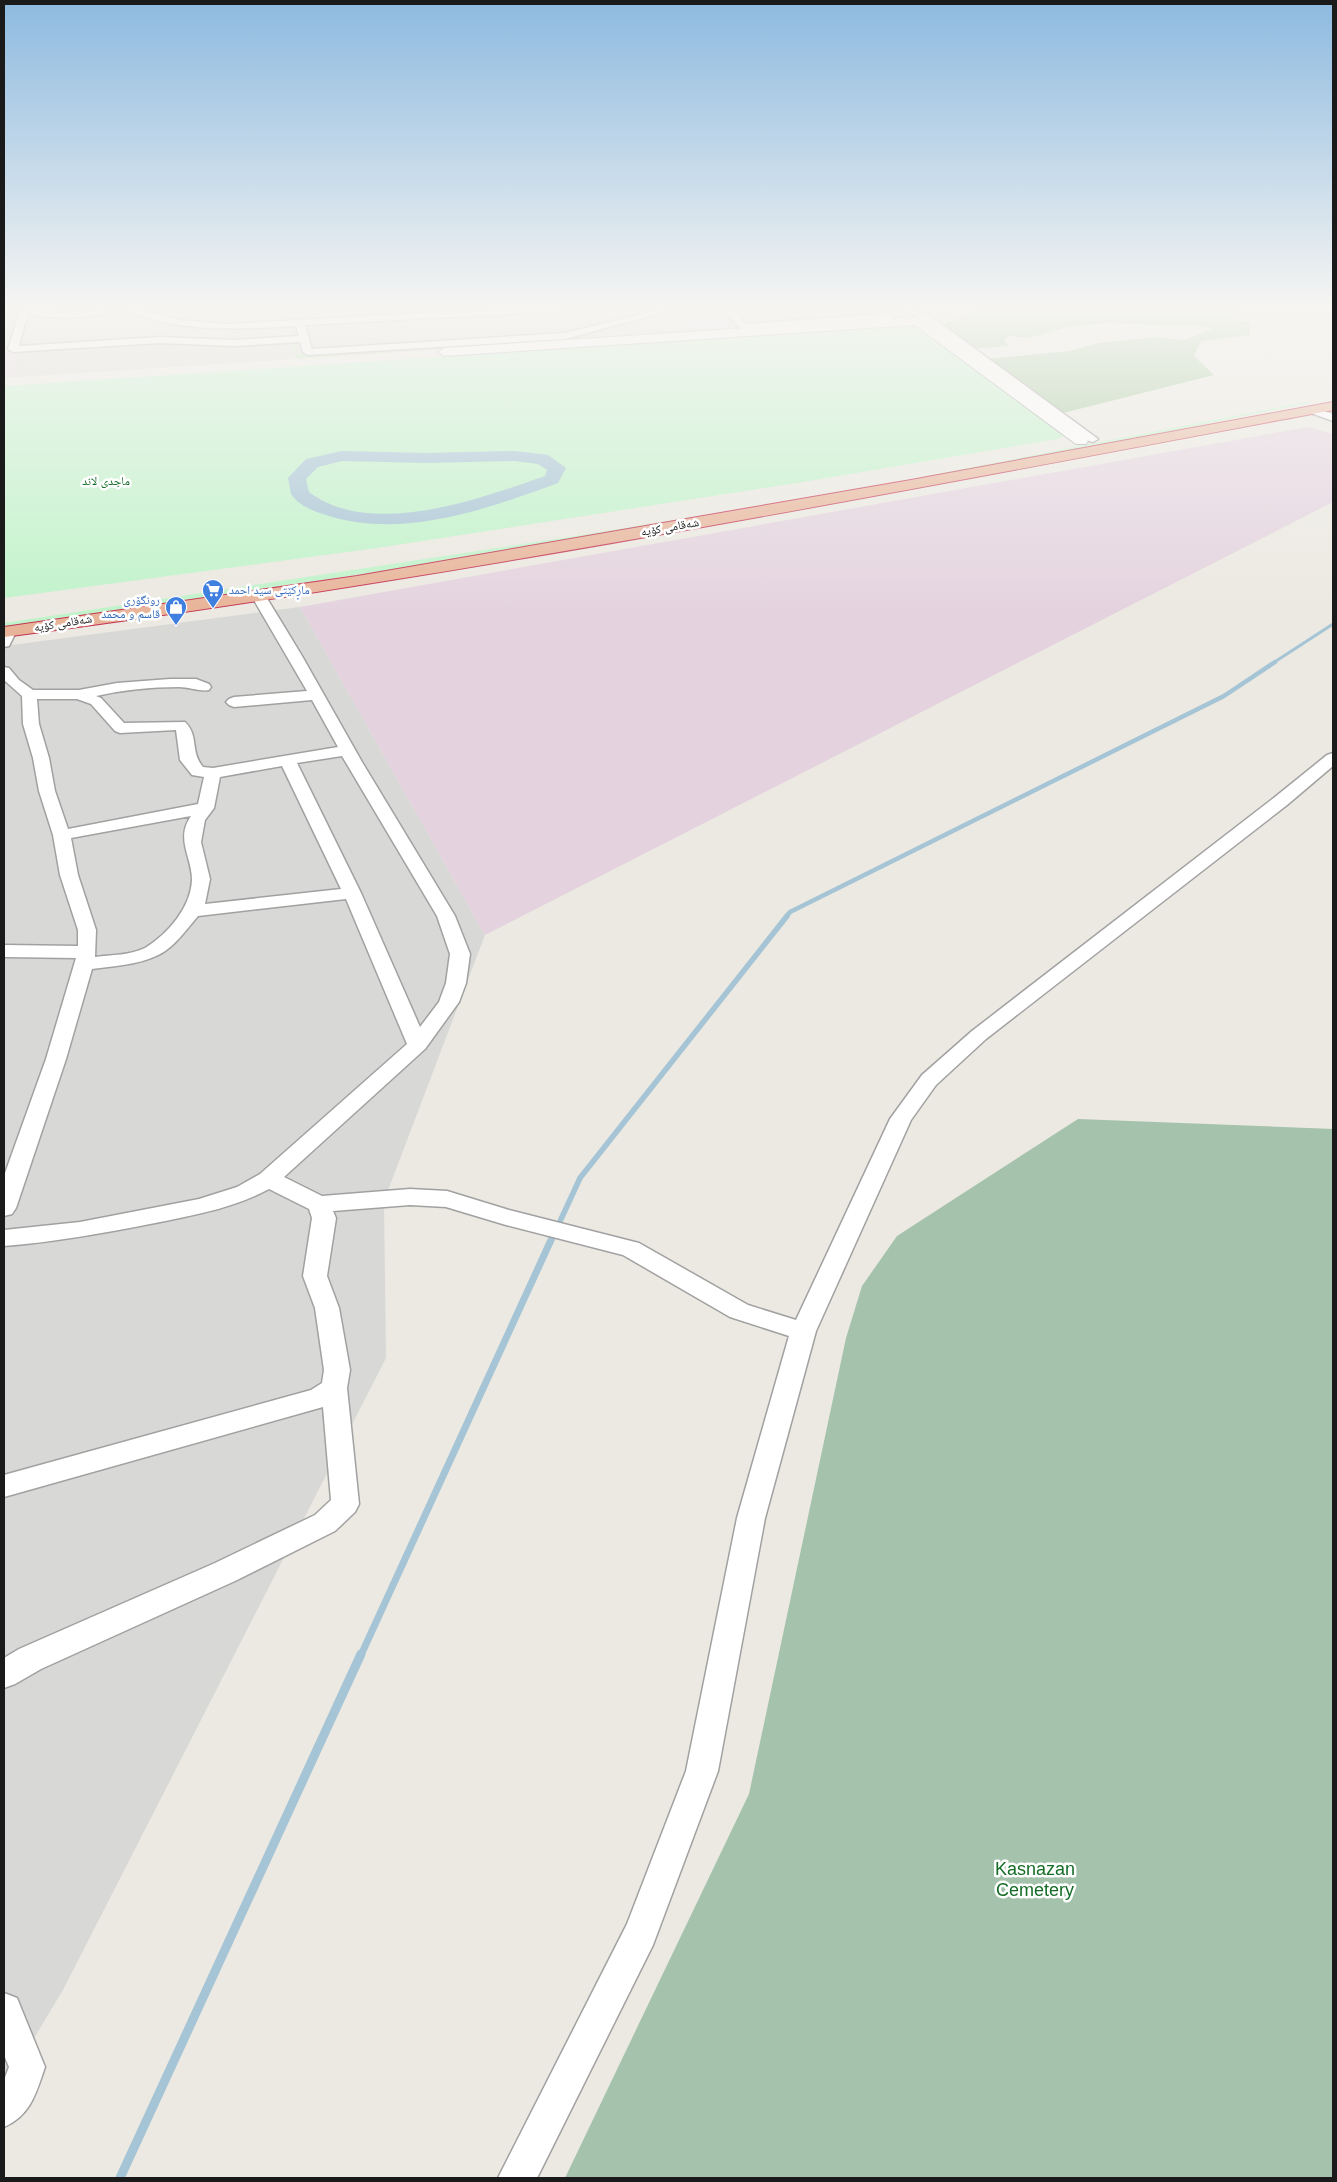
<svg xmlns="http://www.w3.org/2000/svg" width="1337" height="2182" font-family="Helvetica,'Noto Naskh Arabic',sans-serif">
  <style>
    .residential { fill: #d8d8d7 }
    .industrial { fill: #e4d3df }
    .grass { fill: #bfe2aa }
    .forest { fill: #a1c799 }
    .cemetery { fill: #a4c2ac }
    .park { fill: #c0f3ca }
    .parking { fill: #dedede }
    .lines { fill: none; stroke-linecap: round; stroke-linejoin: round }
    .stream-far4 { stroke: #a5c4d5; stroke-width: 3 }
    .stream-far3 { stroke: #a5c4d5; stroke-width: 4.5 }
    .stream-far2 { stroke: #a5c4d5; stroke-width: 5.5 }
    .stream-far1 { stroke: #a5c4d5; stroke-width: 7 }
    .stream { stroke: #a5c4d5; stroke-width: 9 }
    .river { fill: #a5c4d5; fill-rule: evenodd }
    .pedestrian-casing { stroke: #a1a1a1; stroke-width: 3 }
    .minor-casing { stroke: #a1a1a1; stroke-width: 3 }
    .tertiary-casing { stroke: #a1a1a1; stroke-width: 2 }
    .trunk-casing { stroke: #c43353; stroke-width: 2 }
    .pedestrian { fill: #fff; fill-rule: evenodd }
    .minor { fill: #fff; fill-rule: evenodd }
    .tertiary { fill: #fff; fill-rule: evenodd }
    .trunk { fill: #e8b499; fill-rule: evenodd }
    .labels { text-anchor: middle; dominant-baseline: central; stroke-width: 5; stroke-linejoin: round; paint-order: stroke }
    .far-park-label { font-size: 12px; fill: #156c27; stroke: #fff }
    .far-street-label { font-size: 12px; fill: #1a1a1a; stroke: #fff }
    .far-shop-label { font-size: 12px; fill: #366cbe; stroke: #fff; text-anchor: start }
    .near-park-label { font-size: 18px; fill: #156c27; stroke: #fff }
  </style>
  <rect width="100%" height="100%" fill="#ebe9e1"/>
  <path class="residential" d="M4,308H890L907,319L4,378Z
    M300,607L485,935L384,1201L386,1358L63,1990L4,2088V646Z"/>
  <path class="industrial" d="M695,313L707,317L723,314L742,329L703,332L665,320Z
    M19,349L13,375H4V350Z
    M1308,427L1333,434V502L485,935L300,607Z"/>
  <path class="grass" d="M593,332L594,334L590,335L600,338L296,359L292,344L213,349L212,345L198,344L296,342L299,354L302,355L569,338Z"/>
  <path class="forest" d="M986,308L1174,309L1232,308L1246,312L1227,319L1250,322V335L1201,341L1194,356L1214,375L1059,414L987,359L1069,351L1098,343L1156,337L1184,340L1213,329L1194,325L1178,326L1107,323L1068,327L1029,338L1008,336L1004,341L1009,346L971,349L939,325Z"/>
  <path class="cemetery" d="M1078,1119L1333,1129V2178H565L749,1794L846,1338L862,1286L897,1236Z"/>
  <path class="park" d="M917,325L1037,410L1063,436L1058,439L797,483L377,548L4,598V386Z
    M1306,402L1308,403L1053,455L930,477L927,476Z
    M879,487L463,559L4,627V623L576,536Z"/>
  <path class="parking" d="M285,327L294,329L296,338L262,341L261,329Z
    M226,330V341L191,339V331Z"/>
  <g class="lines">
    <path class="stream-far4" d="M1273,663L1333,624"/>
    <path class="stream-far3" d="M786,917L790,912L1224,696L1275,662"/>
    <path class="stream-far2" d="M551,1241L580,1178L787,916"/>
    <path class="stream-far1" d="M361,1655L551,1240"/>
    <path class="stream" d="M120,2178L361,1654"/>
    <path class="river" d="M342,451L426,453L515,451L548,455L566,468L558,483C487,509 402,540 326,515C313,511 299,506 291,494L288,478L306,459ZM342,461L426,463L515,461L538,464L547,470L545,476C479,499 371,539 309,492L306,479L318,467Z"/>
    <g class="pedestrian-casing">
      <path id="pedestrian" d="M37,308H68L50,312Z"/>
    </g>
    <g class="minor-casing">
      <path id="minor" d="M21,308H35L58,313L114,308C98,320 47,320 28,312L19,346L160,337L234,340L299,336L296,326C238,329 182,334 127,310L126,308H137L178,320L228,324L520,308H565L561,311L305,325L312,349L565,333L666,308H679L565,339L308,355L303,352L300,342L234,346L160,343L13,352L8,349Z
        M721,308H730L746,324L888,314L893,317L888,320L744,330L741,329Z
        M902,308H912L933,318L1098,439L1093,442L1089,441L927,322Z
        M1312,407L1333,414V421L1308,412L1307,410L1308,408Z
        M258,591L265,595L302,656L362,762L455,916L470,954L466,983L459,1002L425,1049L284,1177L322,1196L410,1189L447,1191L509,1210L631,1241L639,1243L748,1305L796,1320L890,1119L922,1075L972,1031L1275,797L1327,755L1333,753V766L1287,805L986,1039L936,1085L911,1120L816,1331L765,1518L718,1771L653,1945L537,2178H498L627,1924L686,1771L737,1518L789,1336L730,1317L623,1255L506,1225L446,1207L410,1205L333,1211L336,1218L327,1276L339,1308L350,1370L347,1388L359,1504L355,1512L335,1531L235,1581L41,1669L15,1684L4,1688V1658L19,1649L215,1563L315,1515L331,1500L323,1407L4,1497V1475L311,1390L322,1383L324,1370L315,1308L303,1276L312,1218L309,1209L269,1189C234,1208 194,1215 155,1223C105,1233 55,1242 4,1246V1230L80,1222L199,1199L237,1187L260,1174L407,1044L346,899L198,916C186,930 173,949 156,956C137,965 113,966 92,969L66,1059L16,1208L12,1214L4,1216V1176L46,1059L76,958L4,957V945L78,946V930L60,875L53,835L39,791L33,758L23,724L22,696L4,680V667L9,668L19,680L33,690H79L117,683L170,679H196L209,684L211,687L209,690C202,692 188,687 179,687C151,687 123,690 96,696L101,698L124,723L185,722C199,735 190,752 203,767L213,768L338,747L312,700L234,707L229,705L226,702L229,699L234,697L307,691L251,595ZM37,699H77L91,704L115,731L120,733L176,730L180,760L192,775L204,777L198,804L68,829L55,791L49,758L39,724ZM342,756L437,916L450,954L446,983L439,1002L420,1027L361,893L297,763ZM282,766L341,889L205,904L210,879L201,842L205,820L214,808L220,777ZM191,816C175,839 192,857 192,880C191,907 168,934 145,948C131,955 111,955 95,957L96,930L78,875L71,838Z
        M9,628L16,632L9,646L4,647V629Z
        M4,1993L17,1998L45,2067C36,2093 31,2115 4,2127V2080L9,2067L4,2055Z"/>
    </g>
    <g class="tertiary-casing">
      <path id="tertiary" d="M916,317L926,320L1086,438L1088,441L1086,444H1076L915,325L444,356L438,352L444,348Z"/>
    </g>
    <g class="trunk-casing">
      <path id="trunk" d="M1333,402V410C892,493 449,579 4,637V627L357,576L911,480Z"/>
    </g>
    <use href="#pedestrian" class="pedestrian"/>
    <use href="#minor" class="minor"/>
    <use href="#tertiary" class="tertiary"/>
    <use href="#trunk" class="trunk"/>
  </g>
  <linearGradient id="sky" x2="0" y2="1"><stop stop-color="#8dbae0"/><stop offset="0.5" stop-color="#f6f5f2"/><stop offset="1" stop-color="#f6f5f2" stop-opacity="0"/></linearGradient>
  <rect width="1337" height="613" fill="url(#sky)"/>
  <defs>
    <g id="supermarket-pin" transform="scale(1.125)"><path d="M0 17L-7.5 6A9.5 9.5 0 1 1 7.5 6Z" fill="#3f7fe0" stroke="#fff"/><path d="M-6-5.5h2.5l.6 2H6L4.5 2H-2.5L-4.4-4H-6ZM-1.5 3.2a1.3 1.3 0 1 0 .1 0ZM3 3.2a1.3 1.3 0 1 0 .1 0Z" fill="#fff"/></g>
    <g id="shop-pin" transform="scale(1.125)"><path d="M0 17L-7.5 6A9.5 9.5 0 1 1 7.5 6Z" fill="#3f7fe0" stroke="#fff"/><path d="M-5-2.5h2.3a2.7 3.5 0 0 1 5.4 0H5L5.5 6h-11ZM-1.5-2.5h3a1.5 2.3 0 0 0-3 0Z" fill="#fff"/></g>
  </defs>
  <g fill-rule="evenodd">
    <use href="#supermarket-pin" x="213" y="590"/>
    <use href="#shop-pin" x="176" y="607"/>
  </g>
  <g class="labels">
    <g class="far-park-label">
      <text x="106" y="481">ماجدی لاند</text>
    </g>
    <g class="far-street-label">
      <text transform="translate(670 527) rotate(-10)">شەقامی کۆیە</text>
      <text transform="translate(63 623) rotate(-9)">شەقامی کۆیە</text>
    </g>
    <g class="far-shop-label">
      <text x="229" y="590">ماڕکێتی سید احمد</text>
      <text x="160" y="600" text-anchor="end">رونگۆری<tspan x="160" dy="14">قاسم و محمد</tspan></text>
    </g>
    <g class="near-park-label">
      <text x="1035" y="1869">Kasnazan<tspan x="1035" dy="21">Cemetery</tspan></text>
    </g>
  </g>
  <rect width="1337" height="2182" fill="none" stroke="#1a1a1a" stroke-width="10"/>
</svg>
